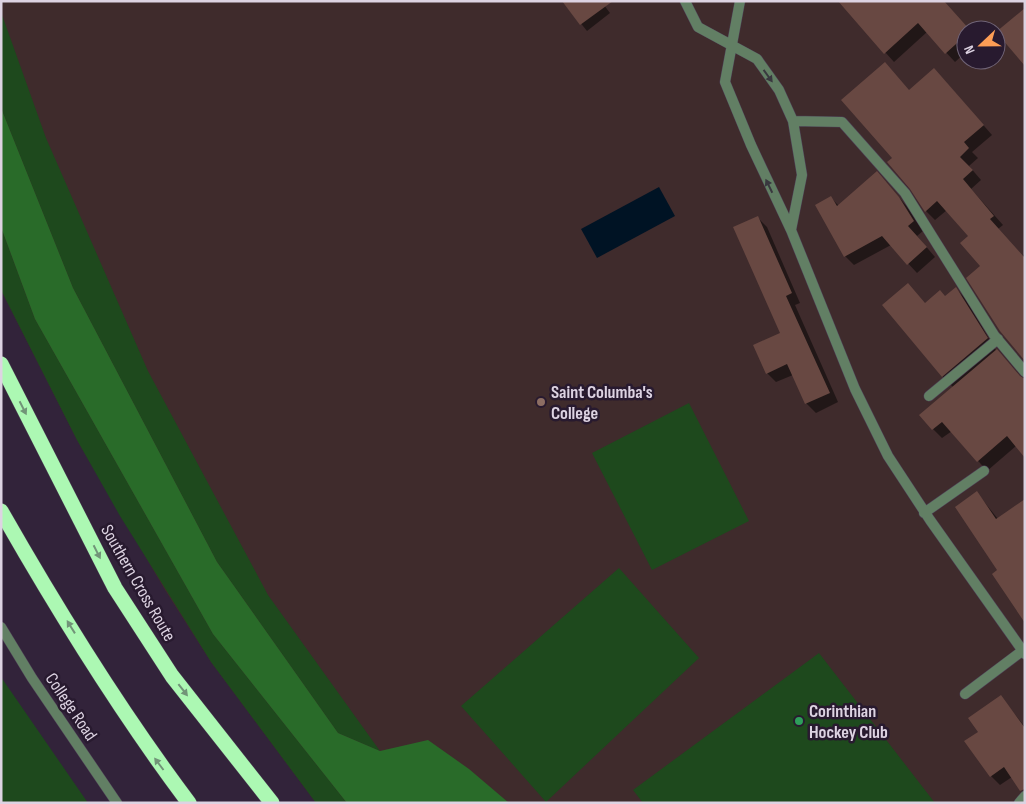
<svg xmlns="http://www.w3.org/2000/svg" width="1026" height="804" font-family="'Sofia Sans Condensed',sans-serif">
  <style>
    .education { fill: #3f2b2c; fill-rule: evenodd }
    .green { fill: #1e491d }
    .forest { fill: #296b29 }
    .water { fill: #001324 }
    .shadow { fill: #0007 }
    .building { fill: #684842 }
    .lines { fill: none; stroke-linecap: round; stroke-linejoin: round }
    .service-casing { stroke: #4d3f55; stroke-width: 11 }
    .minor-casing { stroke: #4d3f55; stroke-width: 11 }
    .motorway-casing { stroke: #4d3f55; stroke-width: 16 }
    .service { stroke: #627f64; stroke-width: 10 }
    .minor { stroke: #627f64; stroke-width: 10 }
    .motorway { stroke: #acf8b3; stroke-width: 15 }
    .oneway { fill: #39383f }
    .oneway2 { fill: #719478 }
    .education-dot { fill: #8d6e63; stroke: #281a2f; stroke-width: 2 }
    .leisure-dot { fill: #2e9e5b; stroke: #281a2f; stroke-width: 2 }
    .labels { text-anchor: middle; dominant-baseline: central; stroke-width: 5; stroke-linejoin: round; paint-order: stroke }
    .poi-label { font-size: 18px; font-weight: bold; fill: #ddd3e2; stroke: #281a2f; text-anchor: start }
    .street-label { font-size: 18px; fill: #ddd3e2; stroke: #281a2f }
  </style>
  <rect width="100%" height="100%" fill="#32233a"/>
  <path class="education" d="M1,1H1025V803H316L211,662L165,590L77,440L1,290ZM966,30H996V60H966Z"/>
  <path class="green" d="M1,12L46,138L148,371L268,595L380,751L338,733L217,562L73,288L1,108Z
    M1,227L35,319L213,634L347,803H316L211,662L120,516L77,440L1,290Z
    M689,403L749,521L652,570L592,453Z
    M619,568L699,658L546,802L461,706Z
    M819,653L935,803H643L633,790Z
    M1,677L88,803H1Z"/>
  <path class="forest" d="M1,108L73,288L217,562L338,733L380,751L428,740L469,769L509,803H347L213,634L35,319L1,227Z"/>
  <path class="water" d="M659,187L675,216L597,258L581,229Z"/>
  <path class="shadow" d="M563,1H601L610,13L587,31Z
    M839,1L969,30H966V52L955,62L927,32L894,62Z
    M943,79L992,135L972,152L978,158L969,166L981,180L971,189L1003,225L998,229L1022,256L1025,253V359L969,236L947,210L935,220L926,211L893,158L910,91Z
    M886,182L908,208L923,231L917,236L935,257L917,273L891,245L854,265L845,256L831,198L839,206Z
    M758,218L767,227L800,303L795,305L838,402L816,413L806,403L793,375L776,382L767,373L781,334Z
    M956,289L965,298L995,349L1006,360L1016,446L987,471L952,431L942,438L933,429L953,387L942,376L925,304L946,298Z
    M977,493L998,519L999,570Z
    M1000,696L1025,727L1024,791L1012,777L1000,785L991,776L980,732Z"/>
  <path class="building" d="M562,1H613L580,25Z
    M838,1H944L970,30H966V35L945,54L918,23L884,54Z
    M1025,8V66L996,32Z
    M885,62L909,90L934,68L984,125L964,142L969,148L960,157L973,170L963,179L994,216L990,219L1025,258V361L1000,331L966,278L980,266L960,243L968,236L937,201L925,212L910,189L887,162L892,158L841,100Z
    M877,171L899,197L914,221L908,226L927,247L907,265L882,236L844,257L815,205L831,196L837,206Z
    M758,216L792,293L786,296L830,393L805,404L787,364L766,374L753,345L780,333L733,227Z
    M908,283L925,303L940,290L945,296L956,287L988,338L942,377L882,305Z
    M997,349L1020,376L1025,379V458L1007,436L977,462L942,422L932,430L919,415Z
    M977,491L996,519L1025,499V623L992,574L997,570L955,507Z
    M1001,695L1025,728V789L1020,791L1004,767L990,777L964,741L978,732L968,718Z"/>
  <g class="lines">
    <g class="service-casing">
      <path id="service" d="M685,1L698,27L757,59L779,90L793,121L802,175L791,230
        M740,1L725,82L751,145L791,230L855,389L888,456L930,520L1025,654
        M793,121L842,122L905,193L994,335L1025,372
        M929,396L998,339
        M924,513L984,471
        M965,694L1022,651
        M1019,803L1025,796"/>
    </g>
    <g class="minor-casing">
      <path id="minor" d="M1,627L32,678L117,803"/>
    </g>
    <g class="motorway-casing">
      <path id="motorway" d="M1,364L115,588L172,676L272,803
        M1,511C58,611 119,710 189,803"/>
    </g>
    <use href="#service" class="service"/>
    <use href="#minor" class="minor"/>
    <use href="#motorway" class="motorway"/>
  </g>
  <defs><path id="oneway-solid" d="M-6-.8H1V-3.2L6.5 0L1 3.2V.8H-6Z" transform="scale(1.25)"/></defs>
  <g class="oneway">
    <use href="#oneway-solid" transform="translate(768 76) rotate(54)"/>
    <use href="#oneway-solid" transform="translate(769 186) rotate(-116)"/>
  </g>
  <g class="oneway2">
    <use href="#oneway-solid" transform="translate(23 408) rotate(63)"/>
    <use href="#oneway-solid" transform="translate(97 552) rotate(63)"/>
    <use href="#oneway-solid" transform="translate(71 627) rotate(-122)"/>
    <use href="#oneway-solid" transform="translate(183 690) rotate(52)"/>
    <use href="#oneway-solid" transform="translate(159 764) rotate(-127)"/>
  </g>
  <circle class="education-dot" cx="541" cy="402" r="5"/>
  <circle class="leisure-dot" cx="799" cy="721" r="5"/>
  <g class="labels">
    <g class="poi-label">
      <text x="551" y="392">Saint Columba's<tspan x="551" dy="21">College</tspan></text>
      <text x="809" y="711">Corinthian<tspan x="809" dy="21">Hockey Club</tspan></text>
    </g>
    <g class="street-label">
      <text transform="translate(138 583) rotate(60)">Southern Cross Route</text>
      <text transform="translate(71 707) rotate(56)">College Road</text>
    </g>
  </g>
  <rect width="1026" height="804" fill="none" stroke="#ddd3e2" stroke-width="5"/>
  <g transform="translate(981 45) rotate(248)"><circle r="24" fill="#281a2f" stroke="#706477"/>
  <path d="M0-4L9 19L0 12L-9 19Z" fill="#fd9d55"/>
  <text y="-8" font-size="14" font-weight="bold" text-anchor="middle" fill="#ddd3e2">N</text>
  </g>
</svg>
